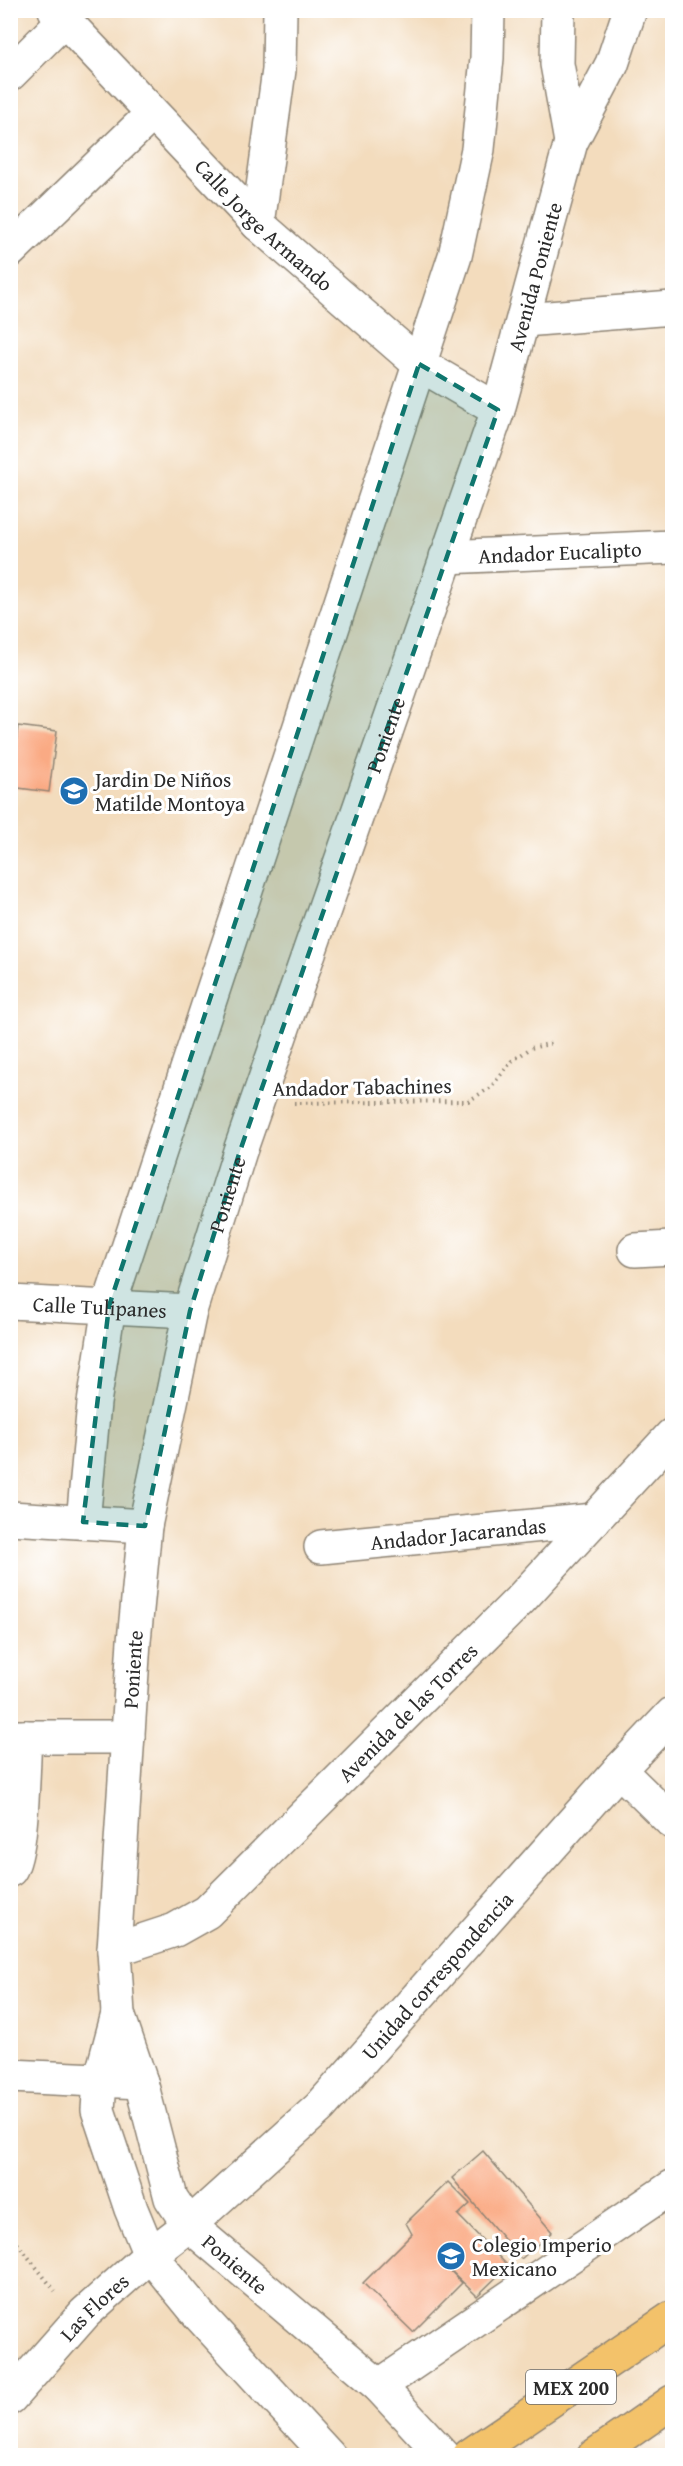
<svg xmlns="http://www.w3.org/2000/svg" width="683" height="2466" font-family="'Gentium Book Plus',serif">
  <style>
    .building { fill: #faaa84 }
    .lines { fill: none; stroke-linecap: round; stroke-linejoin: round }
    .minor-casing { stroke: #8f8474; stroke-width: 36 }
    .tertiary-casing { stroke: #8f8474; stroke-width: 36 }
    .primary-casing { stroke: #8f8474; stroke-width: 36 }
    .path { stroke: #8f8474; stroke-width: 4; stroke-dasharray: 1.5 4.5; stroke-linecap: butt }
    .minor { stroke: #fff; stroke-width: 33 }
    .tertiary { stroke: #fff; stroke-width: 33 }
    .primary { stroke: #f3c26a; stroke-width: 33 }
    .marked { fill: #0f766e; fill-opacity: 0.2; stroke: #0f766e; stroke-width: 4.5; stroke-dasharray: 12 8; stroke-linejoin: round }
    .labels { text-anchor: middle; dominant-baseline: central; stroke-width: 6; stroke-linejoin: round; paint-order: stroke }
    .shield { fill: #fff; stroke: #6b6b6b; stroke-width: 1.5 }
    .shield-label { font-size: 20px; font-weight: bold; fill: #2b2b2b }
    .street-label { font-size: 21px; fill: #2b2b2b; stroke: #fff }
    .poi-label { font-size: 21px; fill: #2b2b2b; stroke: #fff; text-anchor: start }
  </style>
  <rect width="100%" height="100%" fill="#fff"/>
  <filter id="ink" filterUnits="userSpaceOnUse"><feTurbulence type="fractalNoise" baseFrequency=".0167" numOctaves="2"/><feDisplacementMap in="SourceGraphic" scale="12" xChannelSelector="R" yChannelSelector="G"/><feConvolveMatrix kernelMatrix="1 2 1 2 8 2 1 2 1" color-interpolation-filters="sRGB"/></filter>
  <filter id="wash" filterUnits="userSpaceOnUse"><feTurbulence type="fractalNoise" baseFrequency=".008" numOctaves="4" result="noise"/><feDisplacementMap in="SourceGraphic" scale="24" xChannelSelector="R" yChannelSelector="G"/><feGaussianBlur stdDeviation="1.35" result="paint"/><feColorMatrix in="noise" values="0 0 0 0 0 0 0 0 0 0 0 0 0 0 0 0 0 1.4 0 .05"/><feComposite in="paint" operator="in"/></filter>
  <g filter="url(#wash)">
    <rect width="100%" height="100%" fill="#f3dcbd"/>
    <g id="blocks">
      <path class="building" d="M18,726L57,731L49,792L11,787Z
        M483,2151L552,2232L521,2259L452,2178Z
        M448,2182L470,2204L458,2215L508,2266L477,2296L444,2264L462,2283L413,2332L363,2283L412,2234L406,2223Z"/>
    </g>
  </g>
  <g filter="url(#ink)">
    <use href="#blocks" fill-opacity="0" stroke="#8f8474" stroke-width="1.5"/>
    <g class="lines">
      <g class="minor-casing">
        <g id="minor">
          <path id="s1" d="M55,10L258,224L419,364L498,410"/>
          <path d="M10,74L64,20"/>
          <path d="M258,224L279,70L280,10"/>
          <path d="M10,251L152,114"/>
          <path d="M524,320L672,308"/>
          <path id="s2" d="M446,557L672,547"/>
          <path d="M635,1250L672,1248"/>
          <path id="s3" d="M10,1302L190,1311"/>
          <path d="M10,1518L145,1526"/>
          <path d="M83,1522L94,1403L109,1306L455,256L478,149L487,58L488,10"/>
          <path id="s4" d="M321,1547L594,1520"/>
          <path d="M10,1737H128"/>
          <path d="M619,1770L672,1822"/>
          <path d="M10,1870C23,1852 23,1764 25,1737"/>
          <path d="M10,2076L141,2082"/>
          <path d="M379,2386L672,2187"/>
          <path id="s5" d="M10,2398L85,2313L150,2255L189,2225L320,2107L619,1770L672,1714"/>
        </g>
      </g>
      <g class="tertiary-casing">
        <g id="tertiary">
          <path d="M558,10L557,64L571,142"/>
          <path id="s6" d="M114,1950L175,1930L207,1912L520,1600L672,1435"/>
          <path d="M118,2014L100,2081L98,2110L131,2209L150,2255L200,2316L329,2456"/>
          <path id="s7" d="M444,2456L379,2386L189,2225L171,2198L141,2082L118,2014L114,1950L134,1641L145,1526L190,1311L240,1151L498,410L571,142L612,64L630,10"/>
        </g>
      </g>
      <g class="primary-casing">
        <path id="primary" d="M469,2456L672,2318
          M594,2456L672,2402"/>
      </g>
      <path class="path" d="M294,1103L468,1101L490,1088L512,1061L531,1048L554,1043
        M10,2234L55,2291"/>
      <use href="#minor" class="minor"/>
      <use href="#tertiary" class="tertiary"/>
      <use href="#primary" class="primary"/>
    </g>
  </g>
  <path class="marked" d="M419,364L498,410L240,1151L190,1311L145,1526L83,1522L109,1306Z"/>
  <defs>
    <g id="school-disc" transform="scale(1.5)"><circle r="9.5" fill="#1f6fb2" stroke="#fff"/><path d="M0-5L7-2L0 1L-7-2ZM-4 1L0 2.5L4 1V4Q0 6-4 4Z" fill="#fff"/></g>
  </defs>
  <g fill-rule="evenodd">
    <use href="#school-disc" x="74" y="791"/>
    <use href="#school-disc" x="451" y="2256"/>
  </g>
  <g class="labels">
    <rect class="shield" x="526" y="2370" width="90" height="34" rx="4.5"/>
    <g class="shield-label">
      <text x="571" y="2387">MEX 200</text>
    </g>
    <g class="street-label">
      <text stroke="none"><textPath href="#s1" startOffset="300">Calle Jorge Armando</textPath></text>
      <text stroke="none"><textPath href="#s7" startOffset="2368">Avenida Poniente</textPath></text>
      <text stroke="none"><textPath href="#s2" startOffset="114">Andador Eucalipto</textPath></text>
      <text stroke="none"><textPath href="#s7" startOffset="1886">Poniente</textPath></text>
      <text transform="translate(362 1087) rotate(-1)">Andador Tabachines</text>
      <text stroke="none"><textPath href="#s7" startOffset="1400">Poniente</textPath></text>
      <text stroke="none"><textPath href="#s3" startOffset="90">Calle Tulipanes</textPath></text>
      <text stroke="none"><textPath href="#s4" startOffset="138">Andador Jacarandas</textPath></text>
      <text stroke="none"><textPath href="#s7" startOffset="914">Poniente</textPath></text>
      <text stroke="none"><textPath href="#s6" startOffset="384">Avenida de las Torres</textPath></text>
      <text stroke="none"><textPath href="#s5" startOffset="602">Unidad correspondencia</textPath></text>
      <text transform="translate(235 2264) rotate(41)">Poniente</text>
      <text stroke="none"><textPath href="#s5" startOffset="124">Las Flores</textPath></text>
    </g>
    <g class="poi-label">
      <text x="95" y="779">Jardin De Niños<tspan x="95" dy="24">Matilde Montoya</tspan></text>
      <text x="472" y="2244">Colegio Imperio<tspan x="472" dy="24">Mexicano</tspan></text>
    </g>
  </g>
  <rect width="683" height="2466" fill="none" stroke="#fff" stroke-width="36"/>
</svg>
